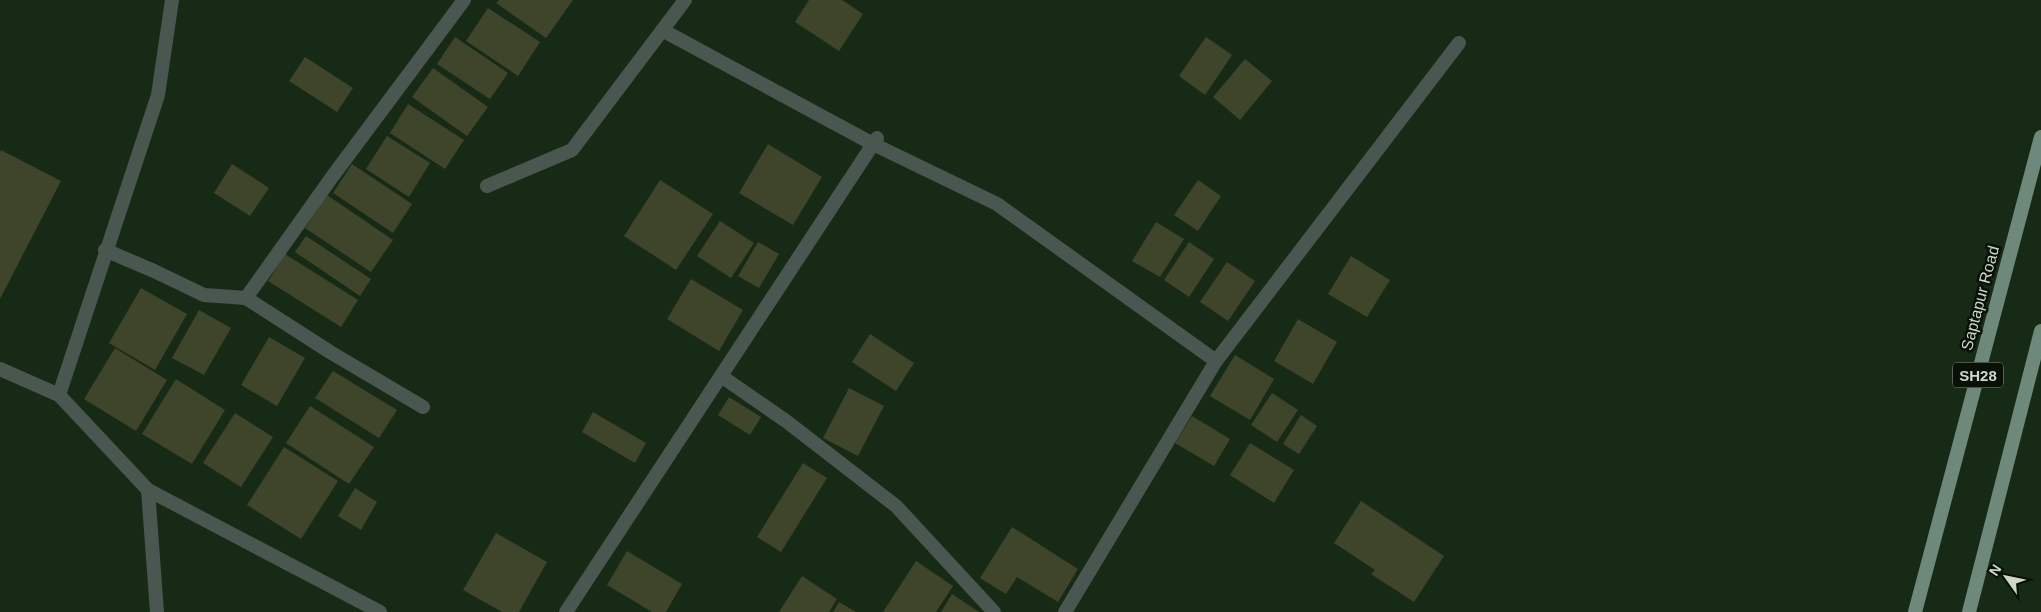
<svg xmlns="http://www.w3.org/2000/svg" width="2041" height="612" font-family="Helvetica,sans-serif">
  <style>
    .building { fill: #3e452b }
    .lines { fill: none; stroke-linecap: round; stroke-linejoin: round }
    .minor { stroke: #4a5750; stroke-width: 14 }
    .tertiary { stroke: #4a5750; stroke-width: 14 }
    .primary { stroke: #6e897b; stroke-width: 14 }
    .labels { text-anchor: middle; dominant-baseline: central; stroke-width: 5; stroke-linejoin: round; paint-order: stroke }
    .shield { fill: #081007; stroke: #929c90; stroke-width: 1 }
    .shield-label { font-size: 15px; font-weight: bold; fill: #cdd8cb }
    .street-label { font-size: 16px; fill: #cdd8cb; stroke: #081007 }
  </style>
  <rect width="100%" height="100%" fill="#172a16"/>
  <path class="building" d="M499,0H573L546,38L496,3Z
    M809,0H842L863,14L839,51L795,22Z
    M488,8L540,42L518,76L466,41Z
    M455,37L508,73L490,99L437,64Z
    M1206,37L1232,55L1205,95L1179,76Z
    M305,57L353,88L337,112L289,81Z
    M1245,59L1272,81L1240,120L1213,97Z
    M433,68L488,107L467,136L412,97Z
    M408,104L464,140L445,169L390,133Z
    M387,136L430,163L409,197L366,169Z
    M768,144L822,177L793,225L739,193Z
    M1,150L61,181L0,299V152Z
    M232,164L269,188L250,216L214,193Z
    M352,164L412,204L393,233L333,193Z
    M660,180L713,214L676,270L624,236Z
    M1198,180L1221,196L1198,231L1174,215Z
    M327,195L393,240L371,272L305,228Z
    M720,221L754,243L731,278L697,256Z
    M1156,222L1184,239L1160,277L1132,261Z
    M306,236L371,279L360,296L295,252Z
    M758,242L779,254L759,288L738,276Z
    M1189,242L1214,259L1189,297L1164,280Z
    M285,254L358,300L341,327L268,281Z
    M1351,256L1390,280L1367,317L1328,294Z
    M1227,262L1255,281L1228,321L1200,302Z
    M691,279L743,310L719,351L667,319Z
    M141,288L187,314L155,370L109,343Z
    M199,310L231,328L204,375L172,358Z
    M1298,319L1337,342L1313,384L1274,361Z
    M870,334L914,363L896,391L852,362Z
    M269,337L305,358L277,406L241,385Z
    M115,348L167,380L136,431L84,399Z
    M1235,355L1274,379L1250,420L1210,396Z
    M333,371L397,410L379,438L315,398Z
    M176,379L225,410L192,464L142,434Z
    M849,388L884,406L858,456L823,438Z
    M1272,393L1298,410L1277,442L1251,425Z
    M729,397L761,417L750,435L718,415Z
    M310,406L374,447L349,484L286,443Z
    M593,412L646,443L635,463L582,432Z
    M235,413L273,437L241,487L203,463Z
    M1301,415L1317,426L1299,454L1283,444Z
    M1192,416L1230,439L1214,466L1175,443Z
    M1250,443L1294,470L1274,503L1230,475Z
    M284,447L338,481L301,539L247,505Z
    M803,463L827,478L781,552L757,537Z
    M355,488L377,502L361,530L338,516Z
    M1361,501L1444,556L1414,602L1371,574L1375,570L1334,543Z
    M1012,527L1078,569L1058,602L1017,577L1006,594L980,578Z
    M496,533L547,562L519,612H502L463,590Z
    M627,551L682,584L666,612H652L607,585Z
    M916,561L953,586L936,612H883Z
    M802,576L837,599L829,612H779Z
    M952,594L979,612H941Z
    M839,602L856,612H833Z"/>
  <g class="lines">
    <path class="minor" d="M662,30L873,144L997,204L1216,361
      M487,186L572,150L685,0
      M105,250L154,271L204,295L246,298L330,352L423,407
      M246,298L332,177L464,0
      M721,376L786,421L896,506L994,612
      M566,612L877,138
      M1065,612L1216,361L1459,43"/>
    <path class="tertiary" d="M0,369L59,395L148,490L380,612
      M59,395L158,95L172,0
      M148,490L157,612"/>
    <path class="primary" d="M1915,612L2041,137
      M1969,612L2041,331"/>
  </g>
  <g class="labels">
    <rect class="shield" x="1953" y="362.5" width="50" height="25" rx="4"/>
    <g class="shield-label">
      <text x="1978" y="375">SH28</text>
    </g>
    <g class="street-label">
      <text transform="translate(1980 298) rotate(-75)">Saptapur Road</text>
    </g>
  </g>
  <g transform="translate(2006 577) rotate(303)" stroke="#081007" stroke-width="4" paint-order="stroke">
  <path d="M0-4L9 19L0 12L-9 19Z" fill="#cdd8cb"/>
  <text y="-8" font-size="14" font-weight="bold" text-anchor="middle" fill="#cdd8cb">N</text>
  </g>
</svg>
